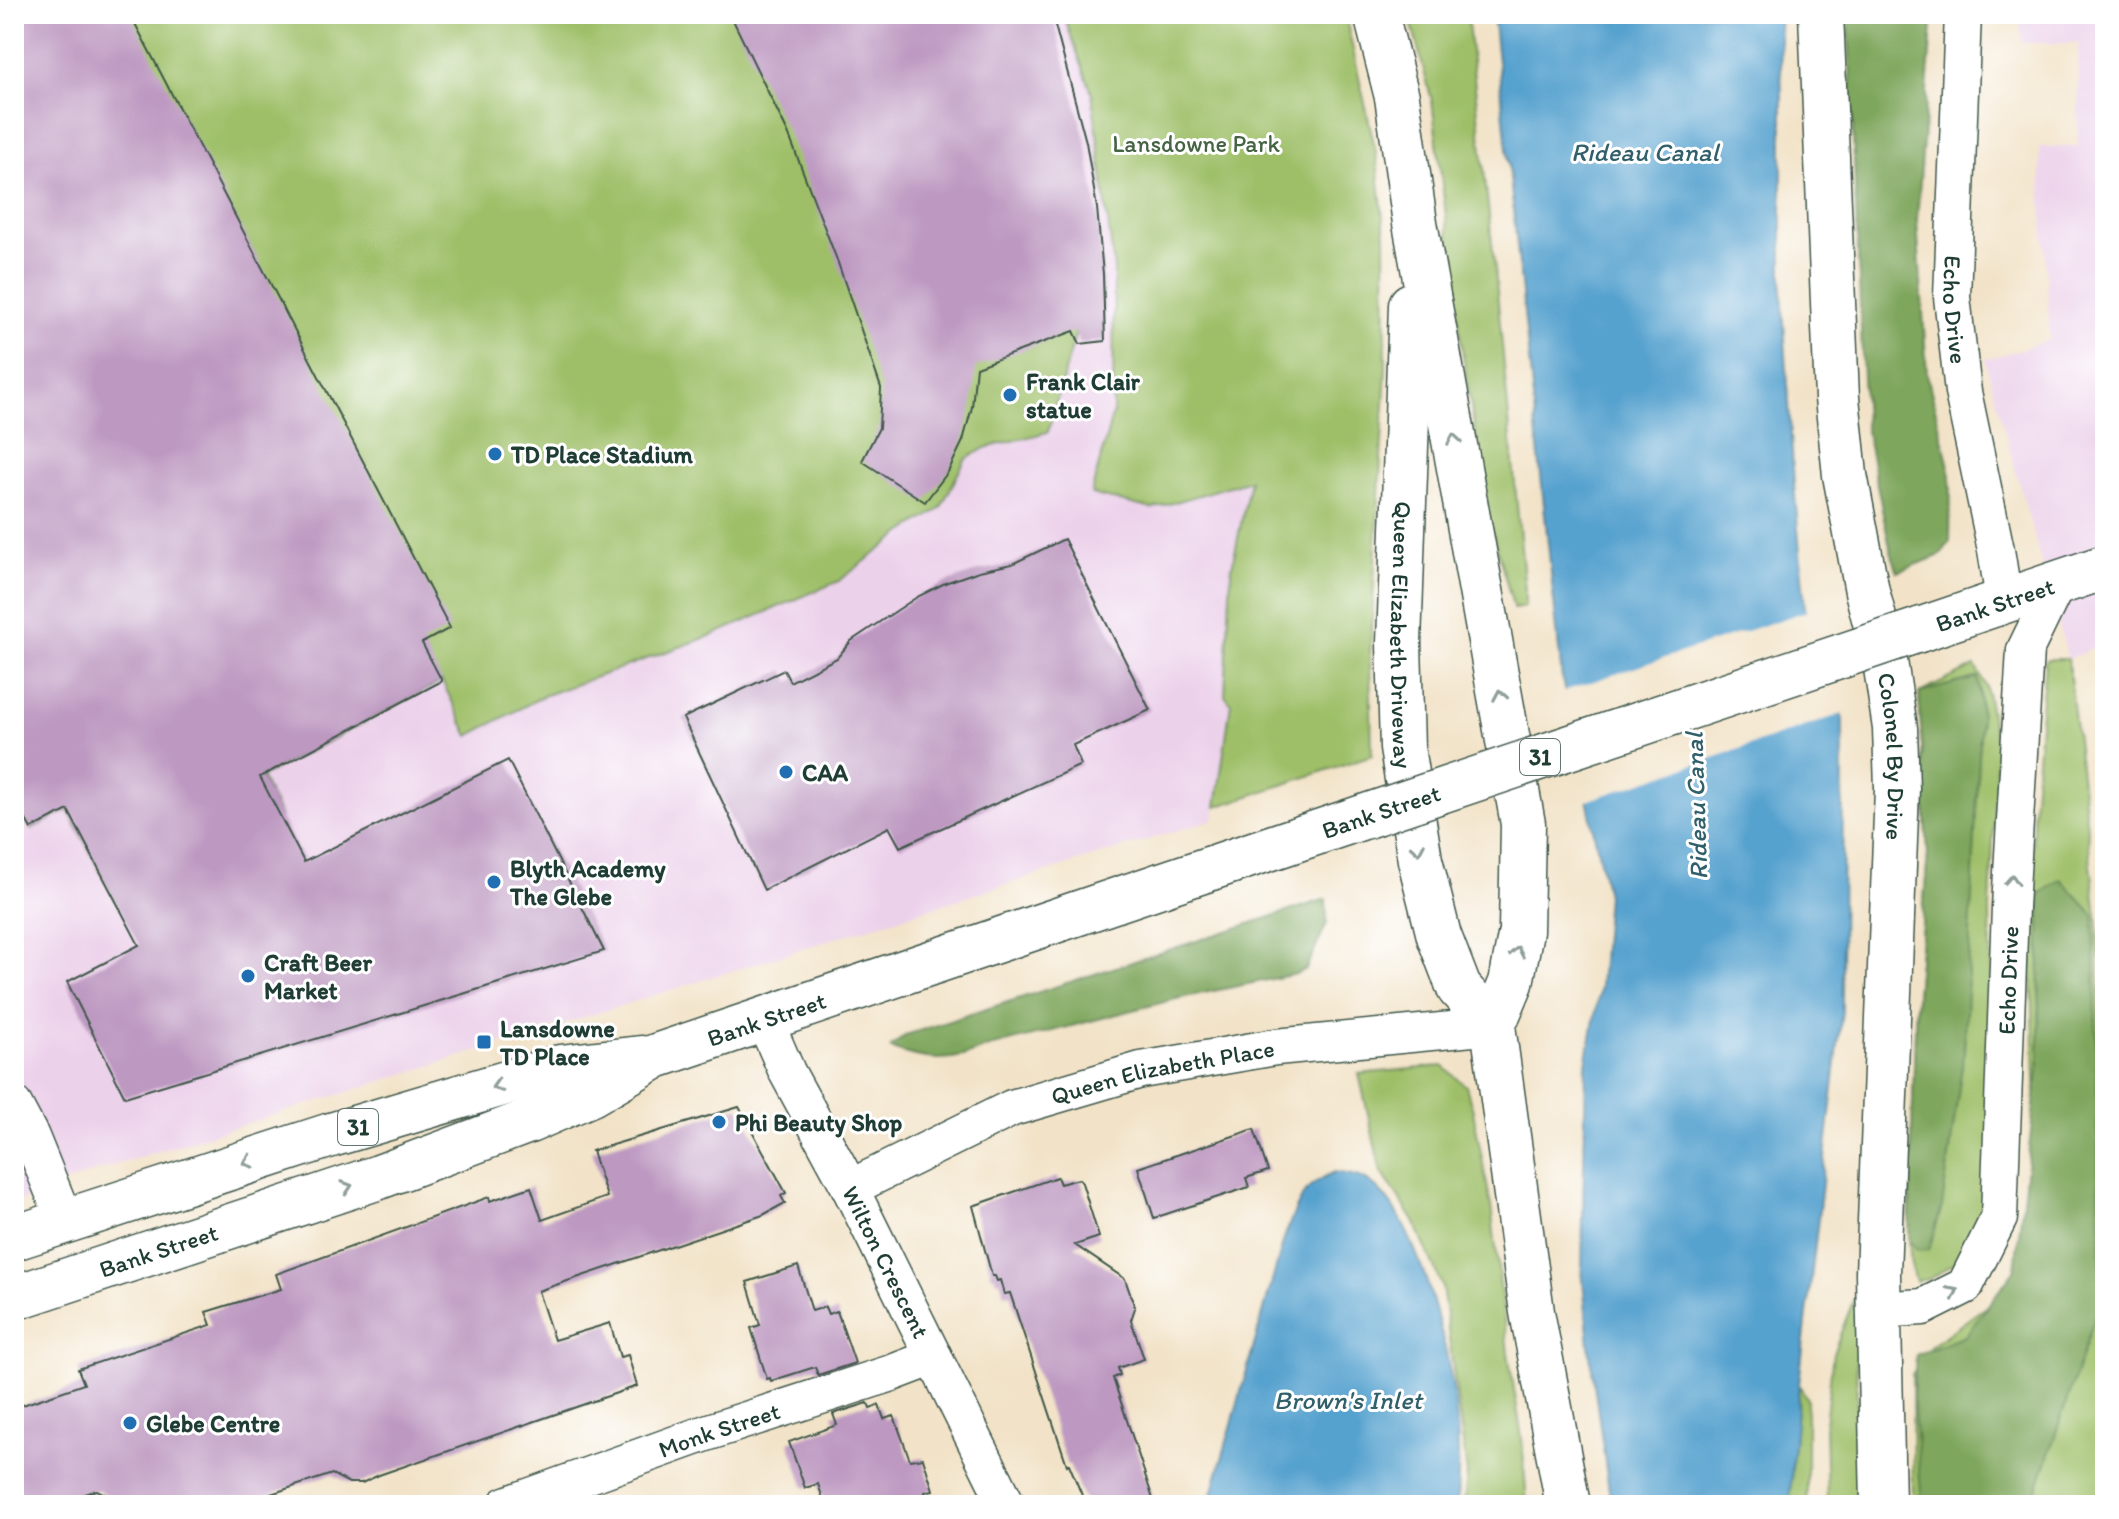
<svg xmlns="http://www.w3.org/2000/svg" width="2119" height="1519" font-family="Itim,sans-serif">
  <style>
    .built { fill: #ecd1ea }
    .green { fill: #9ebf68; stroke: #5e7e4e; stroke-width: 2 }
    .forest { fill: #7ea65c; stroke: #4e7248; stroke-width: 2 }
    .water { fill: #56a2cf; stroke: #3a7082; stroke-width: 2 }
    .pier { fill: #f2e3c8 }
    .building { fill: #bd99c1 }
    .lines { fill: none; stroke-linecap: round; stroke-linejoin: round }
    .minor-casing { stroke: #3f564a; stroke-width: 39 }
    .secondary-casing { stroke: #3f564a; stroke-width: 47 }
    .primary-casing { stroke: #3f564a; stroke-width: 47 }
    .minor { stroke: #fff; stroke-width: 36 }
    .secondary { stroke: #fff; stroke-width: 44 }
    .primary { stroke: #fff; stroke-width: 44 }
    .primary-bridge-casing { stroke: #3f564a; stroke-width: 47; stroke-linecap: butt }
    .primary-bridge { stroke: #fff; stroke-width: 44 }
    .oneway { stroke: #8f9e9a }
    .poi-dot { fill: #1f6fb2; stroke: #fff; stroke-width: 3 }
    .labels { text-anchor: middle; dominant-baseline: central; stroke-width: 6; stroke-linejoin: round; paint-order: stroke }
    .shield { fill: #fff; stroke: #627771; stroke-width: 2 }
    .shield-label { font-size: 22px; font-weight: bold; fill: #1f3d34 }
    .park-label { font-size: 24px; fill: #456444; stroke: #fff }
    .street-label { font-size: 24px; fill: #1f3d34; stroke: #fff }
    .poi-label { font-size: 24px; font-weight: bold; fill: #1f3d34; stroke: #fff; text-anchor: start }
    .water-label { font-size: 26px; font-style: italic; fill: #32606a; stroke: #fff }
  </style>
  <rect width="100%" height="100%" fill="#fff"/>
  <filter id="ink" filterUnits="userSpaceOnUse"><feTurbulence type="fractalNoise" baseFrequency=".0125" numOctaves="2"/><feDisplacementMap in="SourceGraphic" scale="16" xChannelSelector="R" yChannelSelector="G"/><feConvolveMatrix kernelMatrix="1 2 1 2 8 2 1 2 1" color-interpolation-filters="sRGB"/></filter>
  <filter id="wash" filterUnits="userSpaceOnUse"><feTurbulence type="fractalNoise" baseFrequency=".006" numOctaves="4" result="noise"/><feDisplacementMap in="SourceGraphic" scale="32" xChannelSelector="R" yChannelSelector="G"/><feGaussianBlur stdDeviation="1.8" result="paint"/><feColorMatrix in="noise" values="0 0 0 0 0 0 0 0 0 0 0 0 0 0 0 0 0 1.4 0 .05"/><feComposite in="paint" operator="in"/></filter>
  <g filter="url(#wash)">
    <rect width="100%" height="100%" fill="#f2e3c8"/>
    <path class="built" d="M14,14H1236L1296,219L1248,588L1214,819L99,1170L14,1204Z
      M2020,14H2105V643L2068,659L1985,360L2050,340L2039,147L2078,146V43H2022Z"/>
    <path class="green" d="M14,14H1028L1083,307L1048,432L985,448L965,460L940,509L902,533L839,581L713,635L543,696L469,736L442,681L261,777L280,816L116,901L68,810L31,829L14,797Z
      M1063,14H1345L1376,153L1385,236L1386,369L1370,655L1372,755L1216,807L1231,703L1225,695L1231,572L1250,480L1152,509L1091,494L1113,412L1114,269L1092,93Z
      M1409,14H1467L1495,270L1525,590V607L1514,609L1489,521L1463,356L1432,101Z
      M2048,659H2068L2098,926L2105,1323V1505H1913L1912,1374L1931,1346L2009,1290L2030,1242L2037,1152L2030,906L2034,798L2045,662Z
      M1975,666L1986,686L1997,748L1990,910L1994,1142L1990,1193L1975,1230L1955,1263L1929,1279L1916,1281L1911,1266L1909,1241L1916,996L1928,854L1919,693Z
      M1443,1066L1466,1086L1473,1111L1491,1206L1508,1353L1522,1438L1527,1505H1464L1467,1473L1442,1286L1414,1221L1381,1171L1359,1074Z
      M1855,1296L1859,1505H1827L1825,1424L1833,1353Z
      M1799,1384L1807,1399V1505H1789Z"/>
    <path class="forest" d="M1848,14H1933L1917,220L1927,374L1951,475L1950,541L1941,555L1898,572L1891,552L1865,427Z
      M1978,677L1981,718L1964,1052L1942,1206L1929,1250L1917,1251L1909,1241L1916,996L1928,854L1919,693Z
      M2061,879L2094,915L2101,1299L2036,1492V1505H1922L1913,1397L1916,1355L1965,1336L2015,1269L2039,1062L2040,894Z
      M1326,899L1327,923L1306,969L1296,974L1180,998L986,1048C953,1063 924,1062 890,1048L906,1035Z"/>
    <path class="water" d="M1493,14H1779L1782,95V289L1794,484L1805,608L1843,720L1842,1010L1799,1384L1789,1505H1611L1590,1355L1582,1269L1586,1064L1600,987L1607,895L1562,679Z
      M1335,1172C1344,1174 1356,1175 1364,1179C1415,1206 1446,1341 1454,1395C1459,1431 1459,1469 1457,1505H1209L1286,1232C1300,1201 1301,1186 1335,1172Z"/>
    <path class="pier" d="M1810,610L1845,713L1584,802L1561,692Z"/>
    <g id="blocks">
      <path class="building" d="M14,14H130L450,628L422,643L442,681L260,777L304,862L508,760L604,951L125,1097L67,982L139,945L68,810L31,829L14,797Z
        M730,14H1052L1086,142L1097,208L1103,274L1105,341L1080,344L1074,331L976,367L972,407L963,441L948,472L925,502L862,461L879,428L881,388L837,260L788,133Z
        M1064,539L1150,710L1073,745L1081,765L900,847L889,827L764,890L683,718L784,670L790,682L837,658L851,641L917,597L945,583L979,571L1012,564Z
        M739,1107L786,1193L781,1196L785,1203L763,1215L538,1291L554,1340L610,1323L620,1357L628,1355L637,1386L379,1475L362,1483H349L332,1474L237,1505H128L97,1490L52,1505H14V1408L84,1384L78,1369L211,1325L206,1312L281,1289L276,1274L489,1197L490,1201L531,1187L542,1220L607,1197L592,1151Z
        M1254,1129L1268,1171L1246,1178L1249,1187L1154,1218L1138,1168Z
        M1057,1177L1060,1184L1079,1179L1082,1183L1099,1237L1075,1245L1125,1279L1135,1308L1131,1320L1144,1359L1118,1368L1120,1375L1113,1378L1155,1505H1086L1069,1464L1067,1465L1010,1293L1004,1294L1000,1280L997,1281L995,1276H992L973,1206Z
        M798,1266L812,1311L825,1307L828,1314L837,1311L855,1363L818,1375L815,1367L771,1381L770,1378L767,1379L751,1328L760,1325L747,1282Z
        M868,1403L870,1408L879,1405L884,1419L894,1416L910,1460L923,1458L933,1490L925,1492L926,1496L898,1505H825L818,1484L805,1488L789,1442L837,1425L833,1414Z"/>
    </g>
  </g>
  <g filter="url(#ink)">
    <use href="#blocks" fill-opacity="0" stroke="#3f564a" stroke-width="2"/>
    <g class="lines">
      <g class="minor-casing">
        <g id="minor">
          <path id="s1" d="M1963,14L1952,297L1963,392L1996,550L2004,600"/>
          <path id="s2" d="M764,1019L787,1072L850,1188L1007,1505"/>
          <path d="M14,1105L31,1137L65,1221"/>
          <path id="s3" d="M850,1188L1012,1108L1141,1070L1276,1047L1493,1026"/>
          <path id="s4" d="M1878,1310L1923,1307L1965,1286L1999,1218L2010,907L2025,650L2058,582"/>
          <path id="s5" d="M506,1505L709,1432L892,1373L934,1357"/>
        </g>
      </g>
      <g class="secondary-casing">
        <g id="secondary">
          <path d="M1376,14L1397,97L1415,223L1523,824L1521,931L1511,983L1493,1026L1532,1312L1568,1505"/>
          <path id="s6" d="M1821,14L1837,398L1845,475L1867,591L1885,661L1895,728L1897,789L1878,1273L1883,1505"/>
          <path id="s7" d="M1411,305L1399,643L1402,748L1420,860L1439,936L1459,988L1493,1026"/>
        </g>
      </g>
      <g class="primary-casing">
        <g id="primary">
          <path id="s8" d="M1919,630L2105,567"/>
          <path d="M14,1238L331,1135L560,1067L641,1058"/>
          <path id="s9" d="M14,1298L379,1177L529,1121L591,1094L656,1056L1161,885"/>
        </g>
      </g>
      <use href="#minor" class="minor"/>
      <use href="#secondary" class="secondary"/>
      <use href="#primary" class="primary"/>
      <g class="primary-bridge-casing">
        <g id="primary-bridge">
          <path id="s10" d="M1161,885L1919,630"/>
        </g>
      </g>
      <use href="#primary-bridge" class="primary-bridge"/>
    </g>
    <defs><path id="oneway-chevron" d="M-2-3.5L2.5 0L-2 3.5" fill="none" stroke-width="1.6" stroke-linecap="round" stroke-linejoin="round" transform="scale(2)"/></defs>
    <g class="oneway">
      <use href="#oneway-chevron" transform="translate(1454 439) rotate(-100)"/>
      <use href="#oneway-chevron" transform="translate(1500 695) rotate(-100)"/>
      <use href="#oneway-chevron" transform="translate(1418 849) rotate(80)"/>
      <use href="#oneway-chevron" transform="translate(2012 880) rotate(-87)"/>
      <use href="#oneway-chevron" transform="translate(1517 952) rotate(-80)"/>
      <use href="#oneway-chevron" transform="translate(497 1086) rotate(163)"/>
      <use href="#oneway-chevron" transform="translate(248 1162) rotate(162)"/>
      <use href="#oneway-chevron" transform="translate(347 1187) rotate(-18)"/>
      <use href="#oneway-chevron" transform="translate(1953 1292) rotate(-27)"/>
    </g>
  </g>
  <g class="poi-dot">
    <circle cx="1010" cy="395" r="8"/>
    <circle cx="495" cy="454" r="8"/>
    <circle cx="786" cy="772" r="8"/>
    <circle cx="494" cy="882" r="8"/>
    <circle cx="248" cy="976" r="8"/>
    <rect x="476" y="1034" width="16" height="16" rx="4"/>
    <circle cx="719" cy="1122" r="8"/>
    <circle cx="130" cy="1423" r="8"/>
  </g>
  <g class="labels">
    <g class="shield">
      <rect x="1520" y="739" width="40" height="36" rx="6"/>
      <rect x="338" y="1109" width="40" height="36" rx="6"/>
    </g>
    <g class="shield-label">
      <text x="1540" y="757">31</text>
      <text x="358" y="1127">31</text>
    </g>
    <g class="park-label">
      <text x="1196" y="143">Lansdowne Park</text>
    </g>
    <g class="street-label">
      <text stroke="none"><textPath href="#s1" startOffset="296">Echo Drive</textPath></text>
      <text stroke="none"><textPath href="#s8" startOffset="80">Bank Street</textPath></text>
      <text stroke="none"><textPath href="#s7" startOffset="330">Queen Elizabeth Driveway</textPath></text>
      <text stroke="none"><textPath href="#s6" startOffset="748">Colonel By Drive</textPath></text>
      <text stroke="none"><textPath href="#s10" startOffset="232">Bank Street</textPath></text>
      <text stroke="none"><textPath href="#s4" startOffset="406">Echo Drive</textPath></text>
      <text stroke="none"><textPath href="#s9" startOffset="804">Bank Street</textPath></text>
      <text stroke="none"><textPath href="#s3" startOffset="336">Queen Elizabeth Place</textPath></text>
      <text stroke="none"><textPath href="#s9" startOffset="152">Bank Street</textPath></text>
      <text stroke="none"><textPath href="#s2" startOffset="272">Wilton Crescent</textPath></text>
      <text stroke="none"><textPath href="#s5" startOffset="226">Monk Street</textPath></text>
    </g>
    <g class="poi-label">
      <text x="1026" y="381">Frank Clair<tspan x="1026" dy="28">statue</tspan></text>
      <text x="511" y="454">TD Place Stadium</text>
      <text x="802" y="772">CAA</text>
      <text x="510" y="868">Blyth Academy<tspan x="510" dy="28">The Glebe</tspan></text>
      <text x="264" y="962">Craft Beer<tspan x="264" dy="28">Market</tspan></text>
      <text x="500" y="1028">Lansdowne<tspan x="500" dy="28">TD Place</tspan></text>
      <text x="735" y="1122">Phi Beauty Shop</text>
      <text x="146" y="1423">Glebe Centre</text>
    </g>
    <g class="water-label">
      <text x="1645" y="152">Rideau Canal</text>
      <text transform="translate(1696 806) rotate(-92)">Rideau Canal</text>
      <text x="1348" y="1400">Brown's Inlet</text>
    </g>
  </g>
  <rect width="2119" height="1519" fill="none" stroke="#fff" stroke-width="48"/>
</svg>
